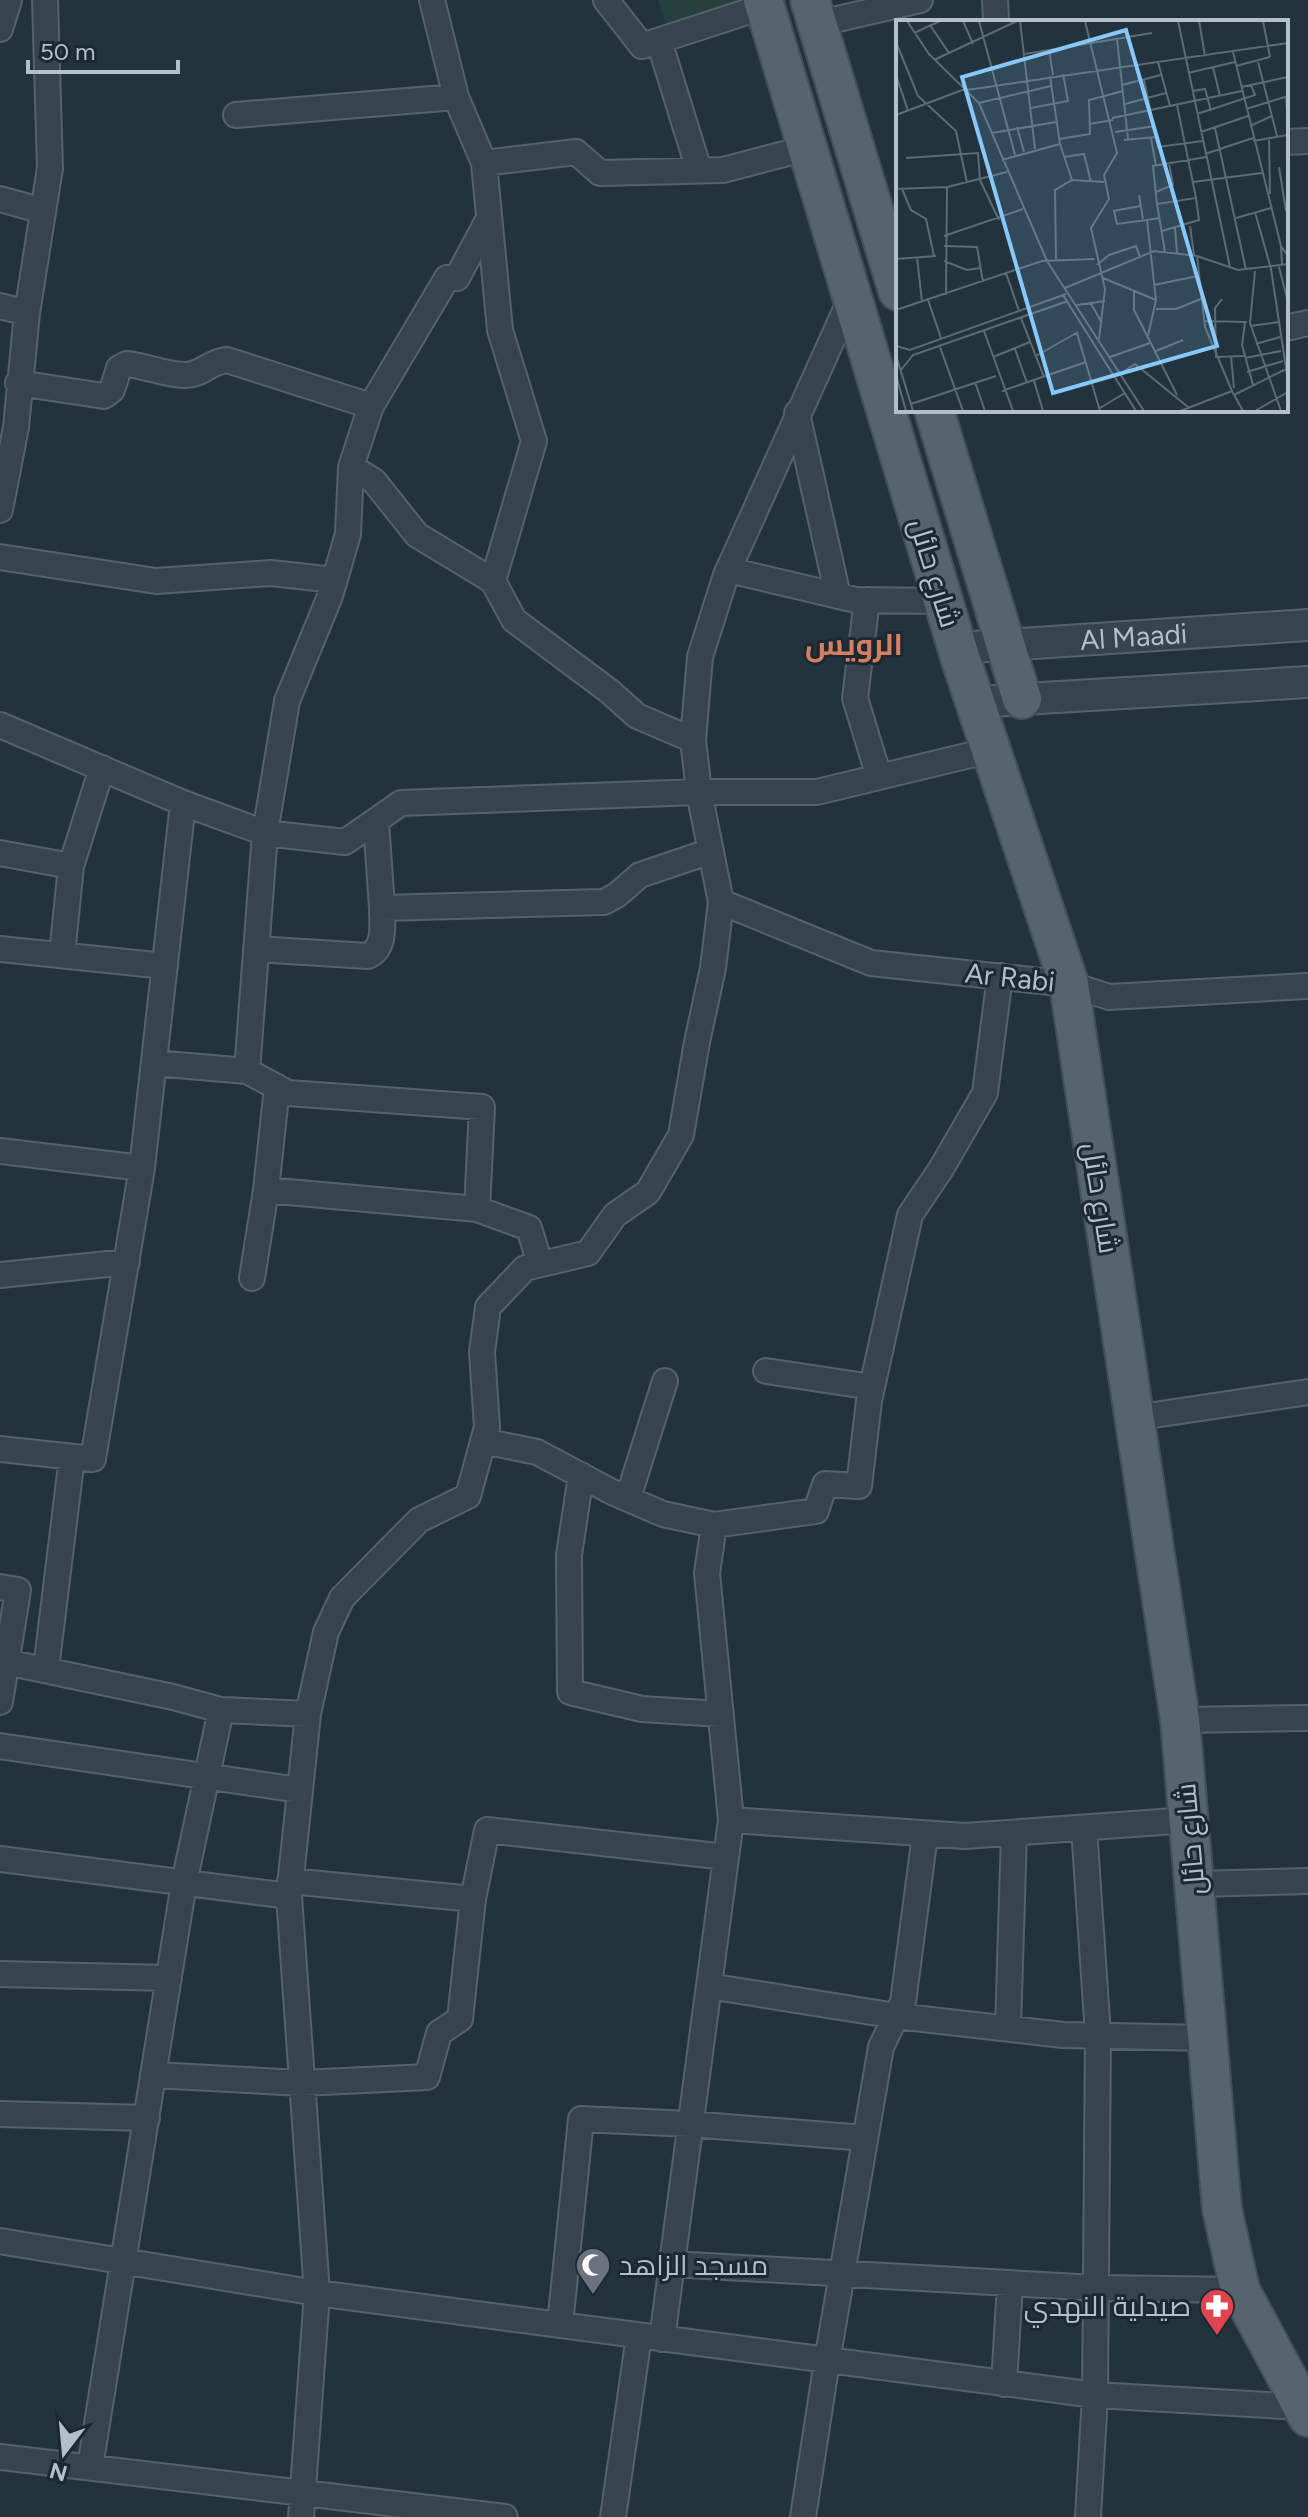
<svg xmlns="http://www.w3.org/2000/svg" width="1308" height="2517" font-family="Figtree,Cairo,sans-serif">
  <style>
    .green { fill: #26403e }
    .lines { fill: none; stroke-linecap: round; stroke-linejoin: round }
    .minor-casing { stroke: #55626b; stroke-width: 28 }
    .tertiary-casing { stroke: #55626b; stroke-width: 34 }
    .primary-casing { stroke: #435059; stroke-width: 42 }
    .minor { stroke: #37444d; stroke-width: 24 }
    .tertiary { stroke: #37444d; stroke-width: 30 }
    .primary { stroke: #55646d; stroke-width: 38 }
    .labels { text-anchor: middle; dominant-baseline: central; stroke-width: 6; stroke-linejoin: round; paint-order: stroke }
    .street-label { font-size: 28px; fill: #b3bfc9; stroke: #1c2932 }
    .poi-label { font-size: 28px; fill: #b3bfc9; stroke: #1c2932; text-anchor: start }
    .neighbourhood-label { font-size: 30px; font-weight: bold; fill: #d67e61; stroke: #1c2932 }
    .inset-road { fill: none; stroke: #5d6b75; stroke-width: 2 }
    .view { fill: #88c8f9; fill-opacity: 0.15; stroke: #88c8f9; stroke-width: 4 }
    .inset-edge { fill: none; stroke: #b3bfc9; stroke-width: 4 }
  </style>
  <rect width="100%" height="100%" fill="#23333d"/>
  <path class="green" d="M658,0H741L743,6L667,30Z"/>
  <g class="lines">
    <g class="minor-casing">
      <path id="minor" d="M432,0L456,97L484,163L500,330L534,441L493,581
        M606,0L642,46L765,6
        M995,0L996,22
        M816,24L920,0
        M0,29L9,0
        M659,41L699,170
        M236,115L456,97
        M1286,142L1308,141
        M484,163L576,152L600,173L723,170L807,148
        M0,199L43,211
        M0,306L27,313
        M1286,328L1308,323
        M18,383L104,396L112,390L119,368L127,364C147,366 166,375 185,375C203,375 208,362 227,360L371,406
        M797,413L838,596
        M351,467L374,481L417,535L493,581L514,620L609,691L637,716L693,740
        M0,510L16,427L27,313L50,168L45,0
        M0,557L156,581L271,573L334,580
        M729,570L856,600L943,601
        M867,600L855,698L879,777
        M0,725L183,803L265,833L345,842L401,803L699,792H817L991,750
        M376,821L382,908L604,902L617,895L640,875L711,851
        M0,853L71,866
        M721,902L871,963L1069,984L1109,997L1308,986
        M0,949L165,966
        M256,949L368,956C386,948 382,924 382,908
        M62,955L71,866L102,768
        M154,1063L247,1071L265,833L287,701L330,596L348,534L351,467L371,406L447,278H457L489,218
        M247,1071L288,1093L482,1107L477,1209
        M0,1151L142,1168L183,803
        M266,1190L477,1209L529,1228L540,1264
        M0,1275L127,1262
        M252,1278L266,1190L277,1087
        M766,1371L872,1387
        M1134,1418L1308,1392
        M483,1441L537,1452L612,1492L663,1514L714,1525L816,1511L825,1484L859,1486L869,1401L910,1215L941,1169L985,1093L1000,976
        M0,1449L93,1459L142,1168
        M581,1475L569,1555L570,1692L642,1709L721,1714
        M628,1498L665,1381
        M0,1587L18,1590L0,1702
        M6,1662L173,1697L221,1710L308,1714
        M46,1669L72,1457
        M1180,1720L1308,1718
        M0,1746L299,1790
        M731,1820L965,1836L1189,1820
        M1084,1828L1098,2035L1095,2395L1088,2517
        M0,1859L289,1896
        M290,1881L473,1899
        M1194,1884L1308,1881
        M0,1974L169,1978
        M709,1986L896,2016L1063,2035L1207,2038
        M1008,2028L1014,1833
        M154,2075L302,2083L427,2077L439,2033L460,2019L473,1899L487,1830L726,1857
        M0,2114L147,2118
        M0,2241L317,2293L1095,2395L1302,2407
        M672,2264L1096,2288L1240,2290
        M560,2325L581,2119L690,2124L865,2138
        M662,2339L731,1820L707,1573L714,1525
        M1004,2384L1010,2284
        M0,2457L505,2517
        M90,2467L184,1883L221,1710
        M301,2517L317,2293L289,1896L308,1714L326,1632L342,1598L419,1520L468,1496L487,1427L482,1352L488,1307L525,1268L588,1253L615,1215L648,1192L681,1135L697,1042L713,968L721,902L699,792L693,740L700,657L726,575L851,298
        M613,2517L639,2336
        M803,2517L827,2361L881,2047L903,2002L925,1835"/>
    </g>
    <g class="tertiary-casing">
      <g id="tertiary">
        <path id="s1" d="M958,648L1308,625"/>
        <path d="M975,702L1308,682"/>
      </g>
    </g>
    <g class="primary-casing">
      <path id="primary" d="M763,0L960,657L1069,984L1180,1720L1222,2209L1240,2290L1308,2417
        M810,0L898,291
        M934,410L1022,699"/>
    </g>
    <use href="#minor" class="minor"/>
    <use href="#tertiary" class="tertiary"/>
    <use href="#primary" class="primary"/>
  </g>
  <defs>
    <g id="mosque-pin" transform="scale(1.8)"><path d="M0 17L-7.5 6A9.5 9.5 0 1 1 7.5 6Z" fill="#6b7280" stroke="#1c2932"/><path d="M3.5-4.9A6 6 0 1 0 3.5 4.9A5 5 0 1 1 3.5-4.9Z" fill="#fff"/></g>
    <g id="pharmacy-pin" transform="scale(1.8)"><path d="M0 17L-7.5 6A9.5 9.5 0 1 1 7.5 6Z" fill="#e0444e" stroke="#1c2932"/><path d="M-2-6h4v4h4v4h-4v4h-4v-4h-4v-4h4Z" fill="#fff"/></g>
  </defs>
  <g fill-rule="evenodd">
    <use href="#mosque-pin" x="593" y="2265"/>
    <use href="#pharmacy-pin" x="1217" y="2306"/>
  </g>
  <g class="labels">
    <g class="street-label">
      <text transform="translate(935 573) rotate(73)">شارع حائل</text>
      <text stroke="none"><textPath href="#s1" startOffset="176">Al Maadi</textPath></text>
      <text transform="translate(1010 977) rotate(6)">Ar Rabi</text>
      <text transform="translate(1101 1198) rotate(81)">شارع حائل</text>
      <text transform="translate(1190 1839) rotate(-95)">شارع حائل</text>
    </g>
    <g class="poi-label">
      <text x="619" y="2265">مسجد الزاهد</text>
      <text x="1191" y="2306" text-anchor="end">صيدلية النهدي</text>
    </g>
    <g class="neighbourhood-label">
      <text x="854" y="644">الرويس</text>
    </g>
  </g>
  <g transform="translate(896 20)">
    <rect width="392" height="392" fill="#23333d"/>
    <path class="inset-road" d="M11,1L33,34L83,83L151,241L248,391M67,1L77,24M83,1L119,135M124,1L139,129M189,1L221,133L208,155L213,179L195,208L209,269L203,319M282,1L334,247M303,1L309,36M367,1L374,37M34,5L53,33M18,13L44,1M221,19L232,119M0,22L22,76L60,111L71,163M153,30L157,55M337,32L385,226M129,34L256,13M38,40L121,1M262,42L274,86M362,42L381,116M340,46L374,37M317,47L324,76M292,53L339,42M0,55L12,91M154,56L164,124L176,160M248,60L262,127L307,121M226,65L265,55M345,67L392,57M71,70L392,23M297,71L309,69L315,91M390,76L392,104M83,83L155,66M229,84L270,73M135,88L172,81L167,54M350,89L392,76M301,94L359,75L355,65M0,95L69,69M216,98L346,71M193,104L217,100M354,106L376,96M121,107L128,132M319,108L350,250M219,112L259,106M305,112L352,96M96,113L160,102M373,117L374,174M255,118L260,146M163,119L194,114L193,80L227,71M228,120L260,117M357,121L392,115M309,134L357,118M169,137L188,134L195,162M10,138L82,133L84,160L103,200M106,140L164,124M383,147L390,191M297,162L366,153M0,169L51,167L111,152M6,169L15,190L30,199L38,236M260,172L277,165L273,143M243,175L247,199M261,184L257,146L310,137M217,191L245,186M218,191L221,204L251,200M359,192L375,249L392,361M340,198L375,188M294,206L298,235M279,208L281,233M266,211L303,200L300,178M48,216L127,189M48,226L81,227L87,262M269,232L261,184L300,178L281,85M301,236L309,307L336,371M21,237L26,282M0,239L40,236M160,239L159,170L176,160L208,162M48,241L71,250L84,248M386,244L385,226L392,236M201,245L213,235L240,226L244,237M383,247L392,282M359,251L354,303L385,391M110,253L123,291M207,258L260,280M258,265L302,256M169,268L258,231L301,236L342,250L392,244M238,271V290L281,375M50,275L51,167M167,275L240,391M326,279L319,288L320,337L348,336M32,280L45,318M194,282L206,303M181,285L209,281M260,289H280L305,279M0,290L146,241L198,239M125,298L148,357M308,301L351,302M349,302L346,325L357,365M355,306L383,302M88,311L117,391M181,313L204,391M252,316L260,280L251,200L263,198M360,324L384,317M0,326L14,330L170,274M44,327L67,391M119,329L131,363M260,331L287,320M0,335L17,391M140,336L182,312M335,336L338,368M97,337L134,322M214,337L254,323M349,338L385,331M5,350L17,335L172,281M351,352L387,341M225,353L239,344L292,387M0,355L10,391M138,361L147,391M79,362L89,391M106,371L190,342M338,375L392,348M15,384L100,356M204,388L229,373M284,391L336,371L347,391M359,391L392,372"/>
    <path class="view" d="M230,10L321,326L157,373L66,57Z"/>
    <rect width="392" height="392" class="inset-edge"/>
  </g>
  <g transform="translate(64 2453) rotate(196)" stroke="#1c2932" stroke-width="6" paint-order="stroke">
  <path d="M0-6L14 30L0 20L-14 30Z" fill="#b3bfc9"/>
  <text y="-12" font-size="22" font-weight="bold" text-anchor="middle" fill="#b3bfc9">N</text>
  </g>
  <path d="M28 60v12h150v-12" fill="none" stroke="#b3bfc9" stroke-width="4"/>
  <text x="40" y="60" font-size="24" fill="#b3bfc9" stroke="#1c2932" stroke-width="6" paint-order="stroke">50 m</text>
</svg>
